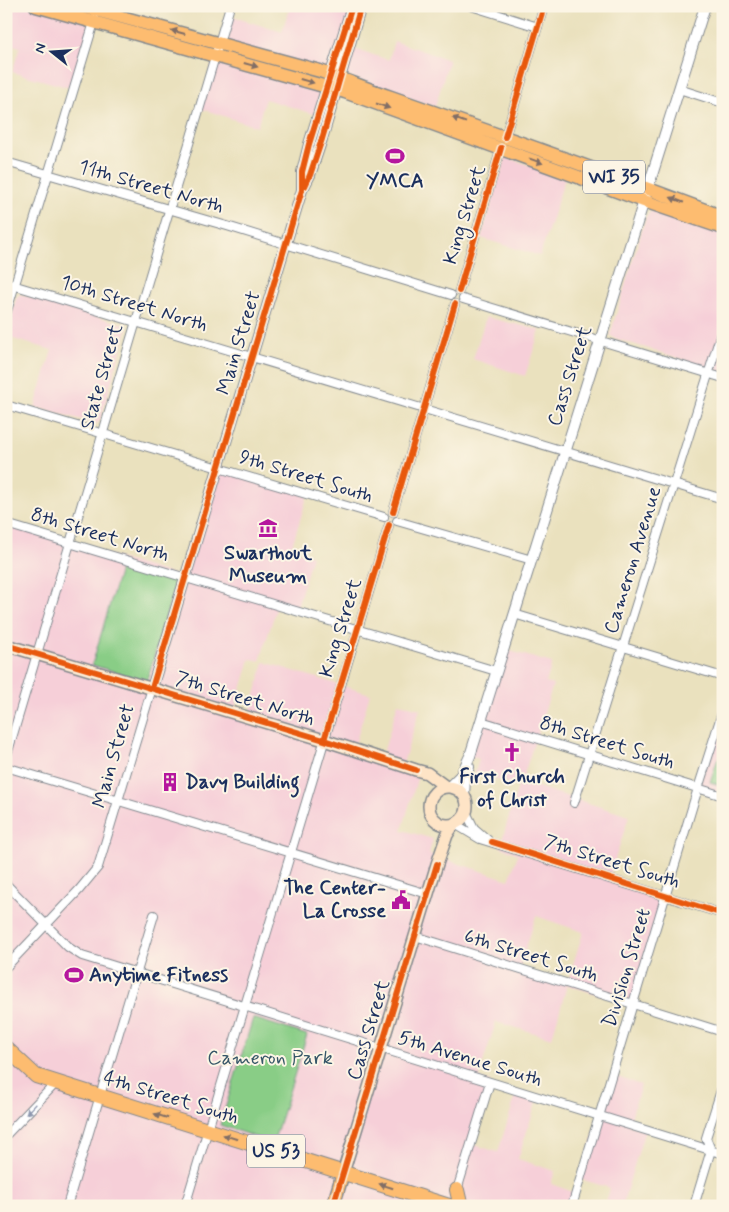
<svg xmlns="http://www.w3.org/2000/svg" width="729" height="1212" font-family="Mynerve,sans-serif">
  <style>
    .built { fill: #f6cfd8; fill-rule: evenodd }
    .green { fill: #89cd86; stroke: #527e72 }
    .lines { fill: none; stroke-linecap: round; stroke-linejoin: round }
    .minor-casing { stroke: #82888e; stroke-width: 10 }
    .tertiary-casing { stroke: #82888e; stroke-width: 12 }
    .secondary-casing { stroke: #82888e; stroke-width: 14 }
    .primary-casing { stroke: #82888e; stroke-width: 15 }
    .trunk-casing { stroke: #82888e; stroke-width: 16 }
    .minor { stroke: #fff; stroke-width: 8 }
    .tertiary { stroke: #fff; stroke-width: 10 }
    .secondary { stroke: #fee4c6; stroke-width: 11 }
    .primary { stroke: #fdbc70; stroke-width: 12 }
    .trunk { stroke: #fdbc70; stroke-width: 14 }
    .cycleway-casing { stroke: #fcf5e5; stroke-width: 9 }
    .cycleway { stroke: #e8590c; stroke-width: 6 }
    .oneway { fill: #816e66 }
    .oneway2 { fill: #8d97ae }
    .labels { text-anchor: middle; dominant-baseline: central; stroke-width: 4; stroke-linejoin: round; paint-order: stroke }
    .shield { fill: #fcf5e5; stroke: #5e6a86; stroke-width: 1 }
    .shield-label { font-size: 19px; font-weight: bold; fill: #1b2f5e }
    .poi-label { font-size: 20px; font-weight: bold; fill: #1b2f5e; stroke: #fcf5e5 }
    .street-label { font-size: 20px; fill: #1b2f5e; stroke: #fcf5e5 }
    .park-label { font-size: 20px; fill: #365668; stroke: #fcf5e5 }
  </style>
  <rect width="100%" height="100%" fill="#fcf5e5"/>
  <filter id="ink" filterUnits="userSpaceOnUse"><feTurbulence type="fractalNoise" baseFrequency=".02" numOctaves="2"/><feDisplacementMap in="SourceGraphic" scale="10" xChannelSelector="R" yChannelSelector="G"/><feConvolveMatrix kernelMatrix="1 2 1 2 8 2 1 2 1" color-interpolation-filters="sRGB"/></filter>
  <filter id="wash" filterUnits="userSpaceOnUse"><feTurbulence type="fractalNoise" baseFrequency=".0096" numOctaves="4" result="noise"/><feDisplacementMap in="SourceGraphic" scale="20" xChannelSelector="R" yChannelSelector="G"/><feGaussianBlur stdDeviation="1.12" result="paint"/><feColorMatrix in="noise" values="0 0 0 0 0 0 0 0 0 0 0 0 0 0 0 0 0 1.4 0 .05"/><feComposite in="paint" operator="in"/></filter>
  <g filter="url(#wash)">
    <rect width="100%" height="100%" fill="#eae1be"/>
    <path class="built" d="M6,6H36L94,21L74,89L12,72L20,47L6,43Z
      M290,6H341L356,10L345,46L389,60L394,41L449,60L435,107L328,69L314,114L265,99L257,127L199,108L227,15L282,32Z
      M506,157L565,178L540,256L481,238Z
      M653,210L723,232V372L614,338L610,335L646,217L650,212Z
      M20,294L126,325L127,329L101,418L97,424L35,407L52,350L6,337L16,298Z
      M486,317L540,330L525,376L473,359Z
      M219,467L308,494L291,549L312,556L296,611L277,606L260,661L250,659L234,713L249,717L264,662L370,694L354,748L382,757L398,703L420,709L401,770L418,776L402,830L433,839L429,854L509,880L518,854L500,847L518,786L475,773L479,759L470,756L503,649L552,663L546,683L553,685L525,771L523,780L525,783L629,816L609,878L665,896L633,1005L567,985L552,1038L496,1022L480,1072V1079L490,1082L471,1144L498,1152L517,1091L538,1097L518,1159L555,1171L551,1184L576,1193L572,1206H6V524L185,578ZM536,916L583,932L567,984L519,970Z
      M723,710V796L698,788Z
      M612,1075L641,1085L629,1125L645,1130L622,1206H605L610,1188L580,1179Z"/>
    <path class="green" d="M121,566L176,581L147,681L92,665Z
      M718,758L723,759V786L710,782Z
      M253,1018L307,1035L273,1143L220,1125Z"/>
  </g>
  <g filter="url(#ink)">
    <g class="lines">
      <g class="minor-casing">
        <path id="minor" d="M471,6L538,27
          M679,89L723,103
          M505,137L544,6
          M6,162L227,226L451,295
          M6,283L723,499
          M459,291L501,148
          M463,299L723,378
          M6,314L95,19
          M6,405L384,517
          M393,512L455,304
          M397,521L532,560
          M6,524L496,671
          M514,614L723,677
          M481,721L723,796
          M6,758L230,6
          M6,767L428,894
          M574,803L723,327
          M466,812L474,828L488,840
          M455,824L480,839L723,914
          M6,884L68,947L82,956L723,1154
          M415,936L723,1032
          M6,967L79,890L98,867L152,688
          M6,1135L56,1083
          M457,1190L490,1082
          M67,1206L154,915
          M185,1206L389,525
          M572,1206L695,798L723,710
          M694,1206L711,1150L706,1138L723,1084"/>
      </g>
      <g class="tertiary-casing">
        <path id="tertiary" d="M304,187L310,175L322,139L361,6
          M152,688L302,190V172L309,144L352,6
          M449,787L461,775L470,756L705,6
          M464,796L465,779L469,767"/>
      </g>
      <g class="secondary-casing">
        <path id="secondary" d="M6,645L324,740L416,770L427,773L446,787
          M429 806a19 19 0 1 1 38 0a19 19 0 1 1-38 0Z
          M343,1173L437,864L447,835L454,824"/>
      </g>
      <g class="primary-casing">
        <path id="primary" d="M36,6L345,92L644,201L723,228
          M81,6L320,71C344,79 367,89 391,97C502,136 613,175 723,217
          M333,1206L343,1173"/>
      </g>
      <g class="trunk-casing">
        <path id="trunk" d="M6,1048L36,1076L449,1206
          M457,1190L460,1203L463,1206"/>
      </g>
      <use href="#minor" class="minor"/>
      <use href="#tertiary" class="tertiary"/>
      <use href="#secondary" class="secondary"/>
      <use href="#primary" class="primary"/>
      <use href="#trunk" class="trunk"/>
      <g class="cycleway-casing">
        <path id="cycleway" d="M505,137L544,6
          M305,186L310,175L322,139L361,6
          M459,291L501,148
          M393,512L455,304
          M6,645L324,740L416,770
          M152,688L302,190V172L309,144L352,6
          M324,740L389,525
          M492,842L723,914
          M333,1206L437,864"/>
      </g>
      <use href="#cycleway" class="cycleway"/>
    </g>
    <defs><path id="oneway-solid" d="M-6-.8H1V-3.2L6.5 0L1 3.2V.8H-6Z" transform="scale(1.25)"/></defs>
    <g class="oneway">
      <use href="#oneway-solid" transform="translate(178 32) rotate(-165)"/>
      <use href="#oneway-solid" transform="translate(251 65) rotate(16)"/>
      <use href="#oneway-solid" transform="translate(307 81) rotate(16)"/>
      <use href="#oneway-solid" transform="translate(383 106) rotate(20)"/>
      <use href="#oneway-solid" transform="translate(459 120) rotate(-160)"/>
      <use href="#oneway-solid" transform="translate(536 161) rotate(20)"/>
      <use href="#oneway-solid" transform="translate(677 200) rotate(-159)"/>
      <use href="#oneway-solid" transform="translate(161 1116) rotate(-163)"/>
      <use href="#oneway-solid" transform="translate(230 1137) rotate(-163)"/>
      <use href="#oneway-solid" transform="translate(386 1186) rotate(-163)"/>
    </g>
    <use class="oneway2" href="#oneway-solid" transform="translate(31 1109) rotate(133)"/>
  </g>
  <defs>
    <g id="stadium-bare" transform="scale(1.5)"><path d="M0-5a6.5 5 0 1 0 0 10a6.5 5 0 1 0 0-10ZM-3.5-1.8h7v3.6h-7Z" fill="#b5179e" stroke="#fcf5e5" stroke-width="2.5" paint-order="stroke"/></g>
    <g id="museum-bare" transform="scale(1.5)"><path d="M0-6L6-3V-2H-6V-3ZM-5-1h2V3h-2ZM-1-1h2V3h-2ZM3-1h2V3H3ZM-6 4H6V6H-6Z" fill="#b5179e" stroke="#fcf5e5" stroke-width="2.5" paint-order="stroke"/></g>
    <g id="church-bare" transform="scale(1.5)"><path d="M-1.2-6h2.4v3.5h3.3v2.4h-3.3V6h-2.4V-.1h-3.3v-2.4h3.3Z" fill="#b5179e" stroke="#fcf5e5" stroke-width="2.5" paint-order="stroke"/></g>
    <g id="building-bare" transform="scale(1.5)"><path d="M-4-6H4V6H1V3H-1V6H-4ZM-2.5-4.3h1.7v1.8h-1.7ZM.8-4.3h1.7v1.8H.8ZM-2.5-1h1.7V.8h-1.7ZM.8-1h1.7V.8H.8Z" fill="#b5179e" stroke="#fcf5e5" stroke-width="2.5" paint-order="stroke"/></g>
    <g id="civic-bare" transform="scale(1.5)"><path d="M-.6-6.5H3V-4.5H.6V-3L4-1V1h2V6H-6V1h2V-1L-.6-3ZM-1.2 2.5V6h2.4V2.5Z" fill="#b5179e" stroke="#fcf5e5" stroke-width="2.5" paint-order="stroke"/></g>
  </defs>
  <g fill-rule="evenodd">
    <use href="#stadium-bare" x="395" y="156"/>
    <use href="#museum-bare" x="268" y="528"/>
    <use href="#church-bare" x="512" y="752"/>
    <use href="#building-bare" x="170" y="782"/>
    <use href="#civic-bare" x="401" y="900"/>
    <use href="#stadium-bare" x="74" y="975"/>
  </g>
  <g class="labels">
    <g class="shield">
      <rect x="583" y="160.5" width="62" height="33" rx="4"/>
      <rect x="247" y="1134.5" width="58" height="33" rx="4"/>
    </g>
    <g class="shield-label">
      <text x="614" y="177">WI 35</text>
      <text x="276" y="1151">US 53</text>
    </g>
    <g class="poi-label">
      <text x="395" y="181">YMCA</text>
      <text x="268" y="553">Swarthout<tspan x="268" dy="23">Museum</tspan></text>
      <text x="512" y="777">First Church<tspan x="512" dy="23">of Christ</tspan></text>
      <text x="185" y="782" text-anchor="start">Davy Building</text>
      <text x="386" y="888" text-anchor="end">The Center-<tspan x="386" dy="23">La Crosse</tspan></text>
      <text x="89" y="975" text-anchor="start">Anytime Fitness</text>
    </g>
    <g class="street-label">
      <text transform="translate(151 187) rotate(16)">11th Street North</text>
      <text transform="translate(465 215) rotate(-73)">King Street</text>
      <text transform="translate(134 304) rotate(17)">10th Street North</text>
      <text transform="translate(239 343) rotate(-73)">Main Street</text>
      <text transform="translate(570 376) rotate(-72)">Cass Street</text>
      <text transform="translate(102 377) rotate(-74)">State Street</text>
      <text transform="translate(306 477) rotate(17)">9th Street South</text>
      <text transform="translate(100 535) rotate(17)">8th Street North</text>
      <text transform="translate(633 560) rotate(-73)">Cameron Avenue</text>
      <text transform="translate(341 628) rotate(-73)">King Street</text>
      <text transform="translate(245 699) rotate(17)">7th Street North</text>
      <text transform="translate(607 743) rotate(17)">8th Street South</text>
      <text transform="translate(114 756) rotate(-74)">Main Street</text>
      <text transform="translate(612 862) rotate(17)">7th Street South</text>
      <text transform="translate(531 956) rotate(17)">6th Street South</text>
      <text transform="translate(627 968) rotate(-73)">Division Street</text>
      <text transform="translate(369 1030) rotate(-73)">Cass Street</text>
      <text transform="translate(470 1059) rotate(17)">5th Avenue South</text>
      <text transform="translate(171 1098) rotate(17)">4th Street South</text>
    </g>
    <g class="park-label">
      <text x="270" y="1058">Cameron Park</text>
    </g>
  </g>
  <rect width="729" height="1212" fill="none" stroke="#fcf5e5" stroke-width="25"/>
  <g transform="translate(52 52) rotate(287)" stroke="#fcf5e5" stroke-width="4" paint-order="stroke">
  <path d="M0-4L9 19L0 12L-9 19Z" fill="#1b2f5e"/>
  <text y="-8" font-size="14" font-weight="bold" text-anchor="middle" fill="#1b2f5e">N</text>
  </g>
</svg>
